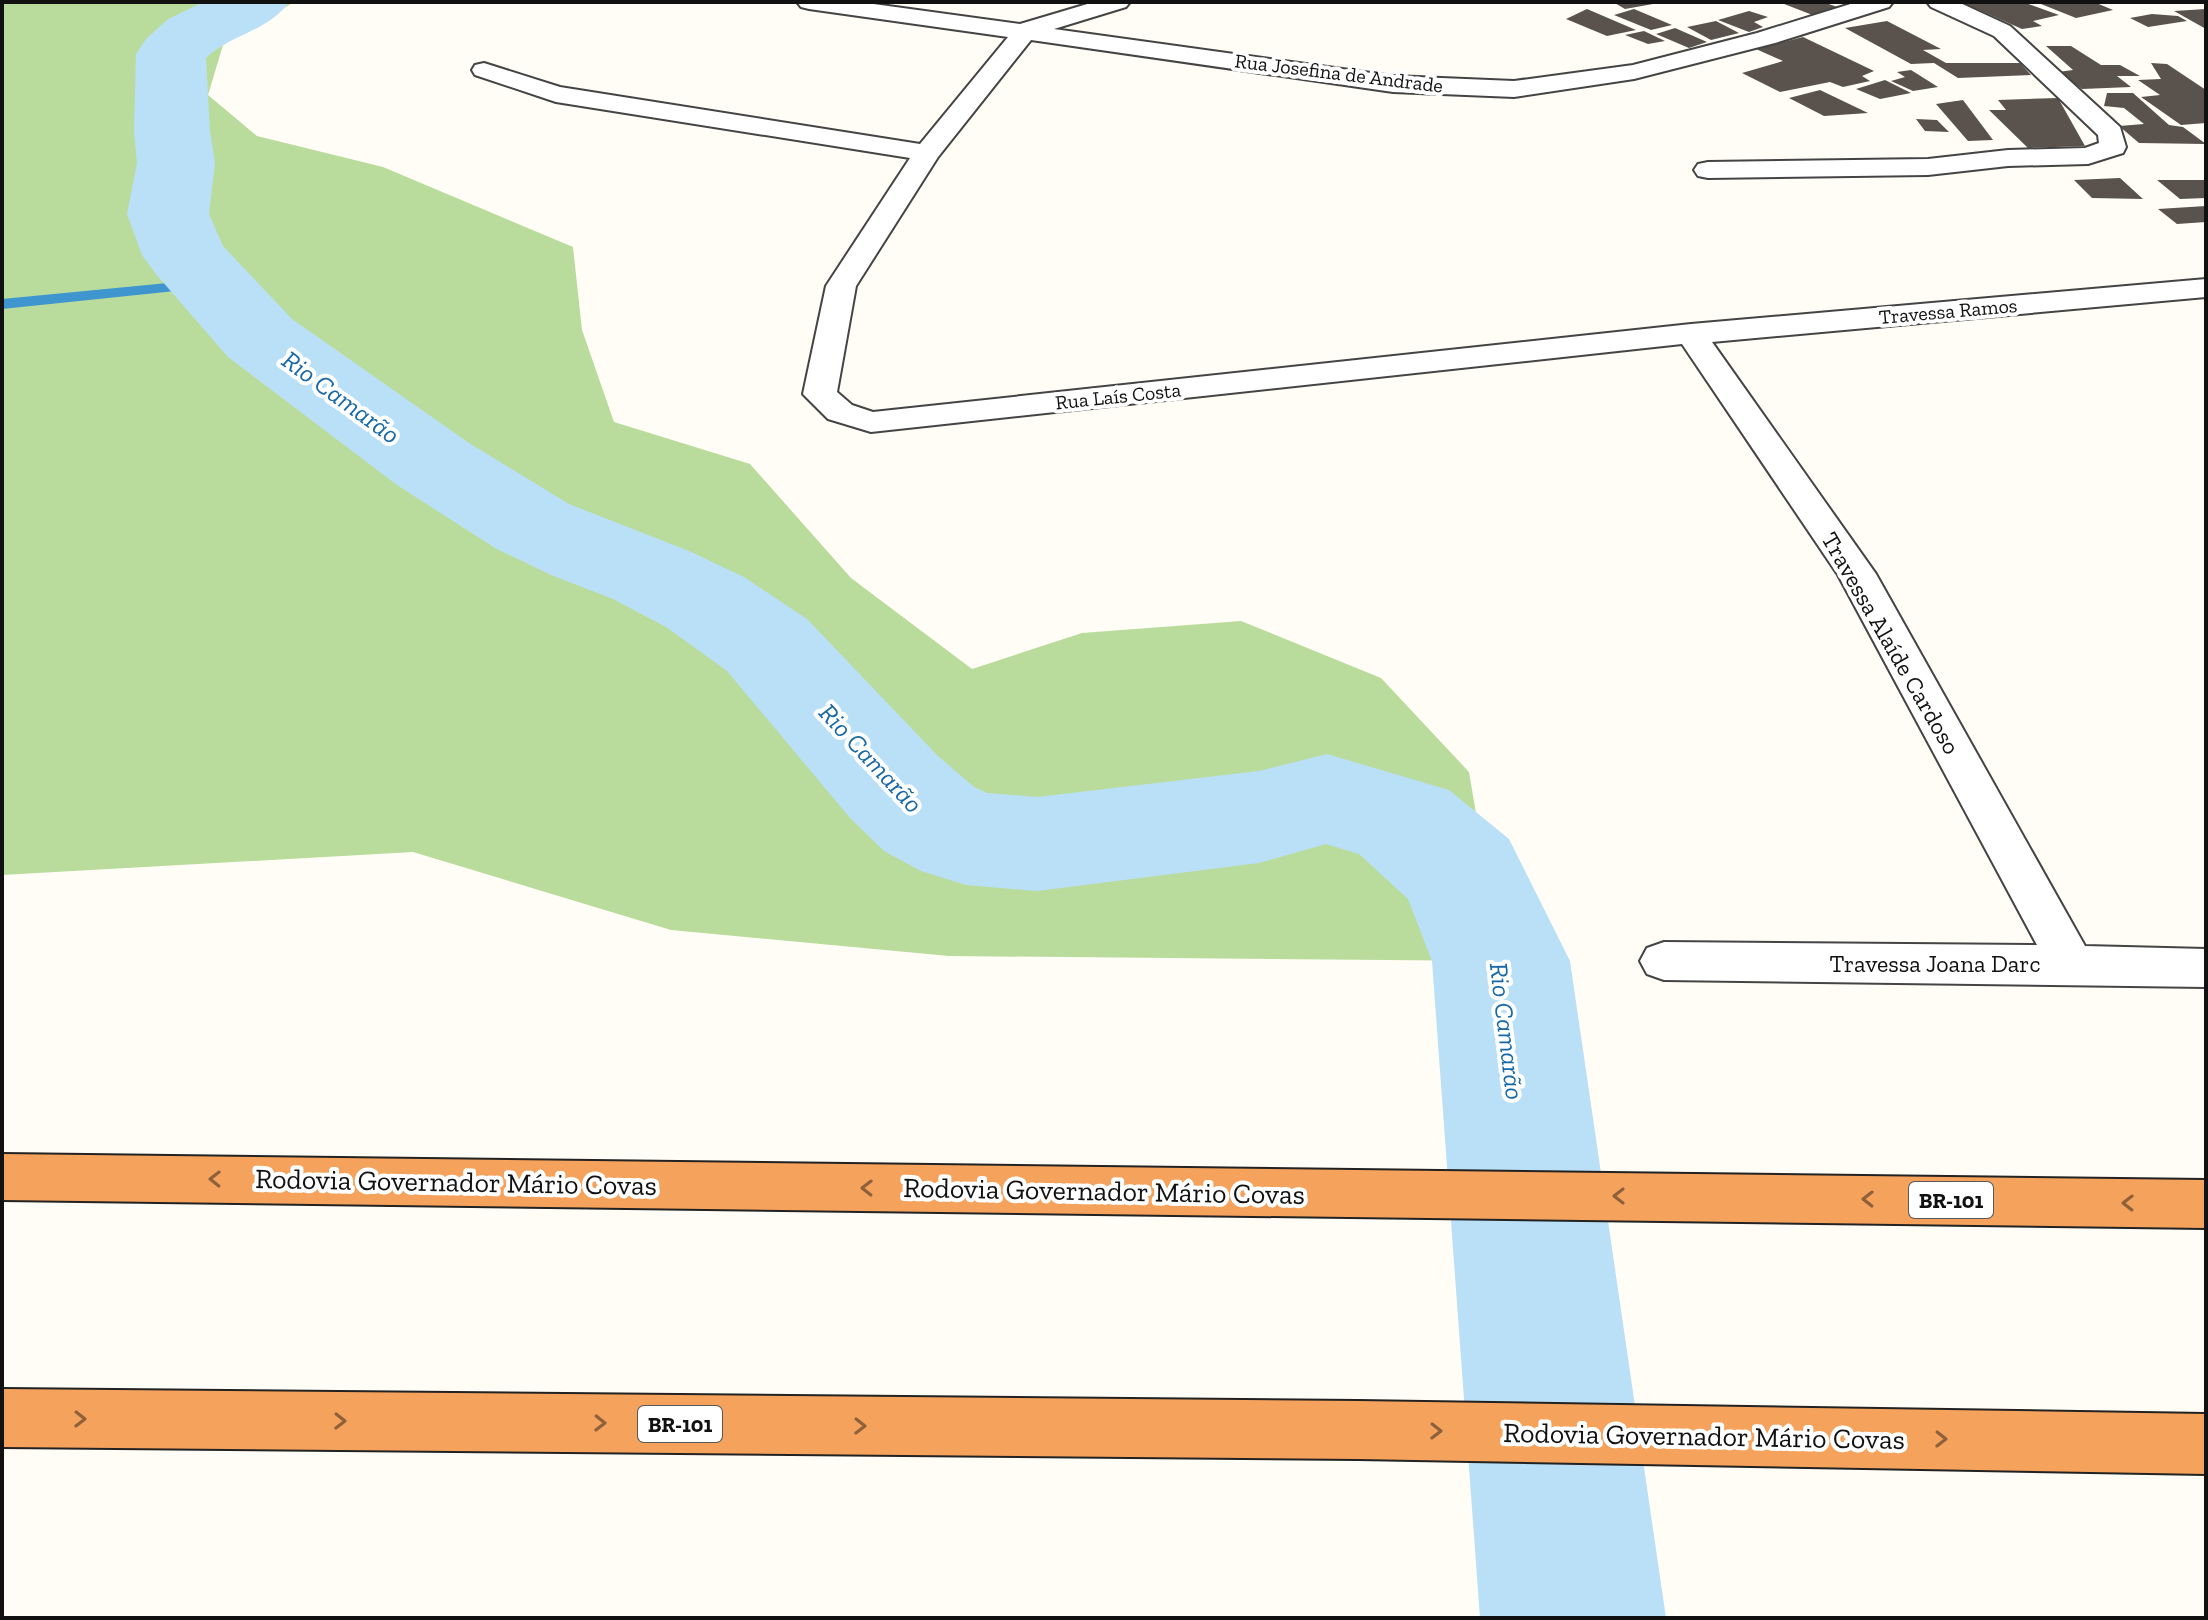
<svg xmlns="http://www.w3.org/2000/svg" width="2208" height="1620" font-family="'Zilla Slab',serif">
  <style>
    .forest { fill: #b9dc9c }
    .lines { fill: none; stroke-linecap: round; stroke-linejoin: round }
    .stream { fill: #3f96cf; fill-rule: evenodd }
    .river { fill: #b9e0f7; fill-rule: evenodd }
    .building { fill: #5a524d }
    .minor-casing { stroke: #444; stroke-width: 4 }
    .motorway-casing { stroke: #222; stroke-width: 4 }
    .minor { fill: #fff; fill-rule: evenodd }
    .motorway { fill: #f5a25d; fill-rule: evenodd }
    .oneway { stroke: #8e613b }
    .labels { text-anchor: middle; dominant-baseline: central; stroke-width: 8; stroke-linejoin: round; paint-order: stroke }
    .far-street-label { font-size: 20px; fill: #111; stroke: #fff }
    .shield { fill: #fff; stroke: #585858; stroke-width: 2 }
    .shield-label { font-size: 22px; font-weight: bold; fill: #111 }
    .street-label { font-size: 24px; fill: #111; stroke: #fff }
    .water-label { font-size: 26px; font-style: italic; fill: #1768a6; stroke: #fff }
    .near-street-label { font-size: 28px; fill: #111; stroke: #fff }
  </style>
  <rect width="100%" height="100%" fill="#fffdf5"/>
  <path class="forest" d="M2,2H294L223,45L208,95L257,136L383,167L573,247L582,330L614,422L750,464L851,578L972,669L1082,633L1241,621L1381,678L1469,772L1501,961L949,956L671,930L413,852L2,875Z"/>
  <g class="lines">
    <path class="stream" d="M209,279L214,281V287L2,309V299Z"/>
    <path class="river" d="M204,2H289C269,31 231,34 206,58L210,131L215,163L209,214L223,246L292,319L469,443L569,504L689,551L744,577L807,619L938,756L974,787L987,793L1037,797L1259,771L1327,754L1449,790L1509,839L1570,961L1666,1618H1480L1432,961L1408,899L1359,854L1326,844L1259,863L1037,891L966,885L921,871L884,851L850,818L727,671L666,627L613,599L551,575L495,548L397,485L228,357L155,273L142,255L127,214L137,163L134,131L136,54L146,39L168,19Z"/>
  </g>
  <path class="building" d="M1613,2H1652L1653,4L1625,9Z
    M1779,2H1823L1843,9L1815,16Z
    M1961,2H2023L2059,15L2033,21L2042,26L2022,29Z
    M2036,2H2094L2113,10L2076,18Z
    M1587,9L1636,30L1607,36L1566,19Z
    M1634,9L1672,25L1651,30L1614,15Z
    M2206,9V29L2174,11Z
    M1749,11L1768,17L1754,22L1763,27L1749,32L1718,20Z
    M2152,14L2178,16L2187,21L2148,27L2130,18Z
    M1716,21L1739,33L1711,40L1687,27Z
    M1887,21L1941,49L1923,50L1946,63H2020L2031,75L1958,78L1934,63L1911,64L1845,28Z
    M1675,28L1707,42L1689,48L1656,34Z
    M1644,31L1665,41L1648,44L1625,35Z
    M1803,37L1874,71L1862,76L1870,81L1843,87L1830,82L1780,92L1742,73L1783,61L1756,49Z
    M2046,46H2071L2101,65H2120L2140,76H2117L2131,87L2082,89L2058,72L2073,70Z
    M2151,63L2167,64L2206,90V123L2181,125L2141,97L2160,95L2138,80L2161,79Z
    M1911,70L1938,87L1913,91L1891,81L1905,77L1897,72Z
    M1885,80L1911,93L1880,99L1856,89Z
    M1820,90L1868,113L1824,116L1789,98Z
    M2107,93H2133L2169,125L2183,127L2206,144L2139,143L2119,126L2144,124L2124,108L2104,106Z
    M2058,98L2085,146L2028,148L1989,110H2006L1998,100Z
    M1963,100L1993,140L1968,141L1936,104Z
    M1916,119L1937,120L1949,132L1925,131Z
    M2120,178L2143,199L2092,198L2074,180Z
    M2157,180H2206V198L2180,199Z
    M2206,206V222L2177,224L2158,209Z"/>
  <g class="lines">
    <g class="minor-casing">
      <path id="minor" d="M797,2H859L1020,24L1094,2H1130L1126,7L1054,29L1393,76L1514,81L1633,65L1757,33L1857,2H1893L1889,7L1775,43L1634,79L1514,97L1393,92L1031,40L938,157L856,286L837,392L852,405L873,412L1691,324L2206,279V297L1712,342L1876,574L2085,946L2206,949V987L1664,980L1647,974L1640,961L1647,948L1664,942L2037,945L1838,575L1682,344L871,432L828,419L803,394L826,286L910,158L556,102L475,75L472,70L475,65L484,63L560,87L920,144L1008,37L809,9L801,7Z
        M1927,2H1958L2010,26L2120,127L2126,147L2123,153L2088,164L2008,166L1928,175L1708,178L1698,176L1694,170L1698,164L1708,162L1928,159L2008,150L2085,148L2099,143L2098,135L1994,36L1931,7Z"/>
    </g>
    <g class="motorway-casing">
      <path id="motorway" d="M2,1154L2206,1180V1228L2,1200Z
        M2,1389L1358,1401L2206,1414V1474L1358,1459L2,1447Z"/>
    </g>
    <use href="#minor" class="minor"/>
    <use href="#motorway" class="motorway"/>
  </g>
  <defs><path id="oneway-chevron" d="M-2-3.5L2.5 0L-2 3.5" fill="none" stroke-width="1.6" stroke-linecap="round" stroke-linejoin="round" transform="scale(2)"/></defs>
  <g class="oneway">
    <use href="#oneway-chevron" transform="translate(215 1179) rotate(-179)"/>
    <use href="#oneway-chevron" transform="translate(867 1188) rotate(-179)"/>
    <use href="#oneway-chevron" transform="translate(1619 1196) rotate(-180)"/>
    <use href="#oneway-chevron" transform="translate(1868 1199) rotate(-179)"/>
    <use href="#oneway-chevron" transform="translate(2128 1203) rotate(-179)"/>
    <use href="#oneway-chevron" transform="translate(80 1419) rotate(1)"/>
    <use href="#oneway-chevron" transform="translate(340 1421) rotate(1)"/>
    <use href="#oneway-chevron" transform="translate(600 1423) rotate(1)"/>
    <use href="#oneway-chevron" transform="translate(860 1426) rotate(1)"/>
    <use href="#oneway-chevron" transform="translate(1436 1431) rotate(1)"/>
    <use href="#oneway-chevron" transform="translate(1941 1439) rotate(1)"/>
  </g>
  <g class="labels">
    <g class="far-street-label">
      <text transform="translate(1339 73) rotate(7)">Rua Josefina de Andrade</text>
      <text transform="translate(1948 311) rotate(-5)">Travessa Ramos</text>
      <text transform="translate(1118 396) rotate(-6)">Rua Laís Costa</text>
    </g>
    <g class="shield">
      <rect x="1909" y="1182" width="84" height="36" rx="6"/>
      <rect x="638" y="1406" width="84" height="36" rx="6"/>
    </g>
    <g class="shield-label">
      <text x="1951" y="1200">BR-101</text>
      <text x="680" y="1424">BR-101</text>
    </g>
    <g class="street-label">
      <text transform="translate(1891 643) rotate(60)">Travessa Alaíde Cardoso</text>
      <text x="1935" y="963">Travessa Joana Darc</text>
    </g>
    <g class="water-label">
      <text transform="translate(341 397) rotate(36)">Rio Camarão</text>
      <text transform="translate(871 758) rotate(47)">Rio Camarão</text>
      <text transform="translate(1507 1031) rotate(83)">Rio Camarão</text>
    </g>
    <g class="near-street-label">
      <text transform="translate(456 1182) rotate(1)">Rodovia Governador Mário Covas</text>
      <text transform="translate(1104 1191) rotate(1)">Rodovia Governador Mário Covas</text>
      <text transform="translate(1704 1436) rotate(1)">Rodovia Governador Mário Covas</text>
    </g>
  </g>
  <rect width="2208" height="1620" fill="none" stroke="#111111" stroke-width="8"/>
</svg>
